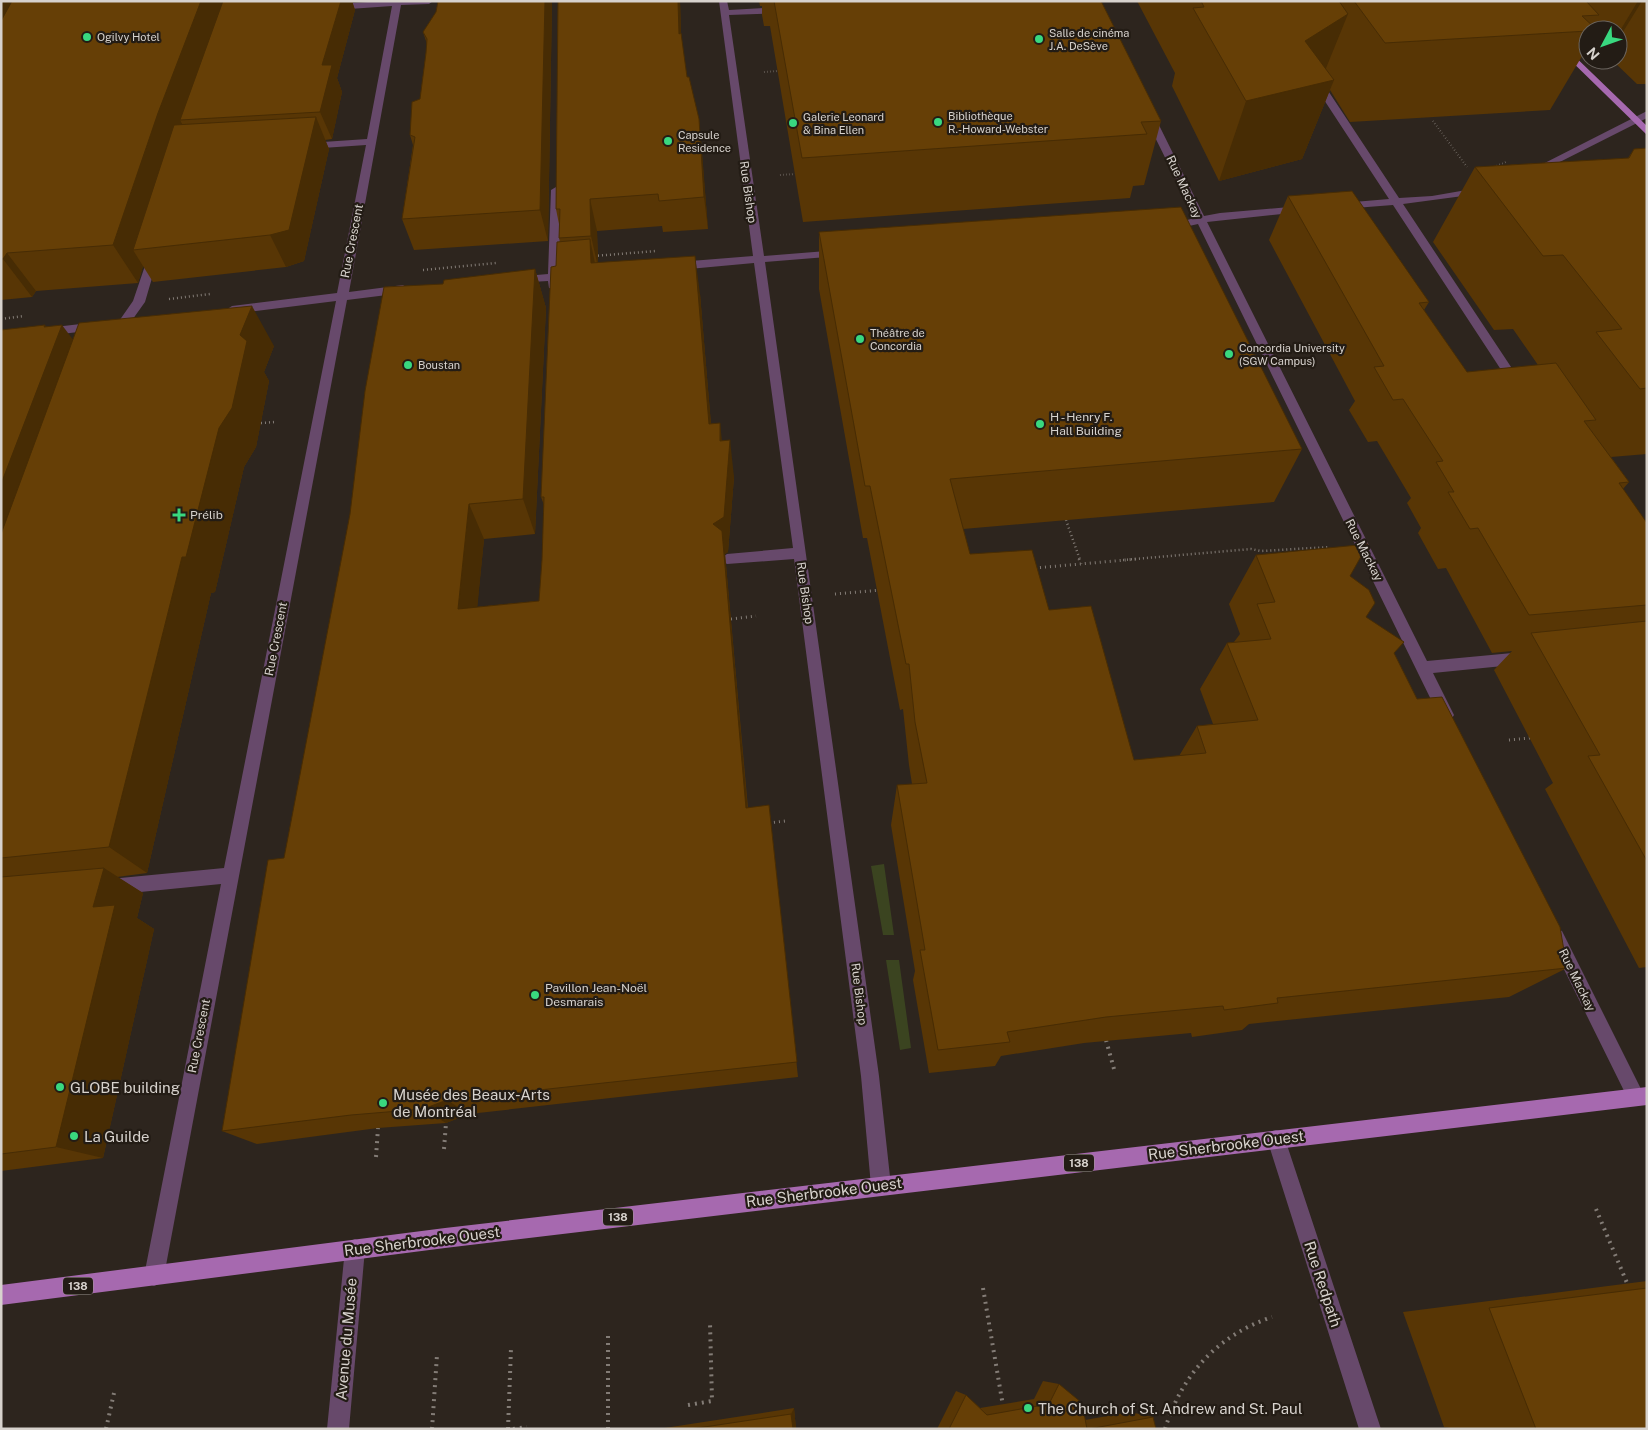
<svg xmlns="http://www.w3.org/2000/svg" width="1648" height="1430" font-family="'Public Sans',sans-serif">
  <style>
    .green { fill: #3b4420 }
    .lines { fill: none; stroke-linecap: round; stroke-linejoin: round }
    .path-far3 { stroke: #837c76; stroke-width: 2; stroke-dasharray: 0.5 2.5; stroke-linecap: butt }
    .path-far2 { stroke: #837c76; stroke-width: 2.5; stroke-dasharray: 1 3; stroke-linecap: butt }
    .path-far1 { stroke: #837c76; stroke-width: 3; stroke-dasharray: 1 4; stroke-linecap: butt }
    .path { stroke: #837c76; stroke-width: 4; stroke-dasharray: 2 5; stroke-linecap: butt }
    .minor { fill: #67496b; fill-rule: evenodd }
    .major { fill: #a669af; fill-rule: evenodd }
    .wall { fill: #583605 }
    .shaded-wall { fill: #472c04 }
    .building { fill: #663f06; stroke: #472c04 }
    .poi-dot { fill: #39d87f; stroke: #231c15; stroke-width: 2 }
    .labels { text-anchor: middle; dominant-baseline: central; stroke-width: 4.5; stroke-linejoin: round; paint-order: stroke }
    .far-poi-label { font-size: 11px; fill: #d7d2cd; stroke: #231c15; text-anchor: start }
    .shield { fill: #231c15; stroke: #a19b96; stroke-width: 1 }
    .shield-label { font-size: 11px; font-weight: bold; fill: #d7d2cd }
    .street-label { font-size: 12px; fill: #d7d2cd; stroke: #231c15 }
    .poi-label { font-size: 12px; fill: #d7d2cd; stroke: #231c15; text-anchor: start }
    .near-poi-label { font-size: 15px; fill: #d7d2cd; stroke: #231c15; text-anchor: start }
    .near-street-label { font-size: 15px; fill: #d7d2cd; stroke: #231c15 }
  </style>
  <rect width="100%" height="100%" fill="#2d251e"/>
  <path class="green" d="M884,864L894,935H883L871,866Z
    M886,960H899L911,1048L900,1050Z"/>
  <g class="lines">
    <path class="path-far3" d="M764,72L778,71
      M1433,121L1467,167
      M1494,167L1506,162
      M780,175L795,174"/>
    <path class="path-far2" d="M594,256L656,251
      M423,270L496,263
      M169,299L210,294
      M1,319L24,316
      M261,423L275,422
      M1066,520L1080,560
      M1123,560L1251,549L1261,551L1330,547"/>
    <path class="path-far1" d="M1079,559L1081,564
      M1035,568L1137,559
      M835,594L881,590
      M731,619L756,616
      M1509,740L1530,738
      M769,823L785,821"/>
    <path class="path" d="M1106,1040L1114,1069
      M444,1149L446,1123
      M376,1157L378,1128
      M1596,1209L1627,1283
      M983,1288L1003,1406
      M608,1336V1429
      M688,1405L712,1401L710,1323
      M106,1429L114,1393
      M432,1429L437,1355
      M508,1429L511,1348
      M513,1429L527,1427
      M1165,1429C1182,1374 1218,1335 1272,1317"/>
    <path class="minor" d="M384,1H433L429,4L401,5L349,292L403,285L409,289L403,293L347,300L164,1276L161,1283L154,1286L147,1283L144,1276L221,884L110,895L104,892L102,887L104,882L110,879L224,868L336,301L232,314L226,310L232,306L337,293L366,145L308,149L303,146L308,143L367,139L392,6L335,10L331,7L335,4Z
      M719,1H727L729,10L782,7L786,10L782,13L729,15L764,256L839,250L844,253L839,256L765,262L879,1076L891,1186L888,1193L881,1196L874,1193L871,1186L861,1076L794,559L727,564L720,559L727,554L793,548L754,263L678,270L672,266L678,262L753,256Z
      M1316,77L1321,80L1399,198L1432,196L1478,188L1483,191L1478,194L1403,204L1521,382L1523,385L1521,388H1513L1393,205L1342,209L1337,206L1342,203L1389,199L1311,80Z
      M1647,111V118L1536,174H1528L1527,172Z
      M1149,112L1154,115L1204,216L1220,213L1301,206L1306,209L1301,212L1207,222L1427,661L1523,652L1528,654L1530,658L1528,662L1523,664L1433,673L1454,715L1451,720L1446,721L1441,720L1198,224L1171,230L1166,227L1167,225L1195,218L1144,115Z
      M556,187L561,190L559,272L570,271L576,275L574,278L559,280V285L553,289L549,288L548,281L514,283V277L548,274L551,190Z
      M154,251L159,254L145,302L120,337H112L110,334L133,301L149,254Z
      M98,322L102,323V329L46,336L40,332L46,328Z
      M1556,929L1562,931L1645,1097L1642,1103L1636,1106L1630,1103L1548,937L1550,931Z
      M1276,1130L1283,1132L1285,1139L1381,1429H1359L1267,1139L1269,1132Z
      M355,1239L362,1242L365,1249L349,1429H327L345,1249L348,1242Z"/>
    <path class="major" d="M1565,47L1647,126V135L1562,52L1560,50Z
      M1647,1087V1105L445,1248L1,1305V1285L445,1228Z"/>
  </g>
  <path class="wall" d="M1,1H352L355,10L337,78L342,92L332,139L325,140L329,149L304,261L286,267L153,282L143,266L138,283L36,291L32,297L1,300Z
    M438,1H552L548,241L414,250L402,219L413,145L410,135L420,99L427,44L423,32L436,12Z
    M558,1H680L681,37L687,77L699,119L708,229L663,232L662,226L597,231L598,263L700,294L711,424L722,441L734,477L728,552L725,554L748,808L769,805L798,1077L469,1114L446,1123L378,1128L257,1144L222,1131L284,858L443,284L535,269L546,308L535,534L484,539L477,607L539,601L542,560L544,505L541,497L556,266L560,241L559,238V224L556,209Z
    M759,1H1101L1161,121L1144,185L1133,186L1130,198L803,222L770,26H764L762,15V6H760Z
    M1137,1H1647V85L1645,84H1637L1612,60H1618V30H1588V46L1550,110L1350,122L1330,90L1302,159L1219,181L1172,86L1175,73Z
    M1647,148V454L1611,457L1629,482L1623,489L1647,523V967L1639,968L1545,789L1553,783L1494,670L1512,651L1492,653L1446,568L1438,569L1418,533L1421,528L1407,503L1411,498L1377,441L1368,442L1349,410L1355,401L1269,240L1288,196L1429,302L1424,310L1467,372L1538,365L1513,329L1494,330L1433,242L1475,167L1628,158L1634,149Z
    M819,232L1302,449L1274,502L963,529L970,554L1049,610L1134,760L1179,756L1197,726L1213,724L1200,689L1227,643L1234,642L1240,634L1229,604L1256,555L1350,576L1366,617L1394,653L1417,699L1567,968L1509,997L1249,1024L1242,1030L1192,1037L1191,1033L1084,1043L1001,1056L995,1066L929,1073L913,980L915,971L891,825L897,785L912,784L909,765L903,709L900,710L867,538H863L819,289Z
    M46,327L73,340L274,346L264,372L269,381L256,447L244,467L215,592L211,593L147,873L117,877L143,893L137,918L154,929L103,1158L1,1171V330Z
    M1647,1281V1429H1456L1444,1427L1403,1312Z
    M1043,1381L1059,1384L1085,1420L1130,1412L1153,1417L1156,1429H937L956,1391L966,1395L980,1408L1034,1399Z
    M794,1408L796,1429H658Z"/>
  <path class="shaded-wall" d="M1,1H10L28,30L1,78Z
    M201,1H226L180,120L186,131L133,250L143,266L138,283L113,245L158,113Z
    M341,1H352L355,10L337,78L342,92L332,139L320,112L322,65Z
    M545,1H552L548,241L540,210Z
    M678,1H680L682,65L679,34Z
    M1638,1H1642L1618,40V34Z
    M1348,14L1320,83L1334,80L1302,159L1219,181L1246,101L1305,41Z
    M316,117L329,149L304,261L286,267L270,235Z
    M699,119L702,151L708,229L704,197Z
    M590,199L597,231L598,267L591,236Z
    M590,239L598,278L591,263Z
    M7,253L36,291L32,297L3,259Z
    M695,256L700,294L714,461L709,424Z
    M535,269L546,308L535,534L523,499Z
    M252,306L274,346L264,372L269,381L256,447L244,467L215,592L211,593L147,873L109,847L182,557L240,335Z
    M45,325L56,340L62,325L92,365L1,626V484Z
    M720,423L724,460L720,441Z
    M730,440L734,477L728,552L725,554L750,835L746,808L713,524Z
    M469,504L484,539L474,642L458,609Z
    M104,868L143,893L137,918L154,929L103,1158L56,1147L93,907Z
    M447,1100L469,1114L446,1123L423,1109Z
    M794,1408L796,1429H793L791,1414Z"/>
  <path class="building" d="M12,1H201L158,113L113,245L7,253L3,259H1V21Z
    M223,1H341L322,65H332L320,112L180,120Z
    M438,1H545L540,210L402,219L415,137L410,135L412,102L420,99L426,53L427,39L423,32L436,12Z
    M558,1H678L679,34L681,33L687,77H689L699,119L704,197L659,201L658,194L590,199L591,236L559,238L560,209H556Z
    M774,1H1101L1161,121L1141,122L1147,134L802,158Z
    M1201,1H1339L1348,14L1305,41L1334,80L1246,101L1193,8L1204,7Z
    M1354,1H1586L1599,15L1582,16L1597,30H1588V31L1385,43Z
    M316,117L289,230L270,235L133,250L174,125Z
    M1647,148V388L1640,389L1596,332L1622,329L1563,255L1543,256L1475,167L1629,158L1634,149Z
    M1352,191L1429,302L1419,303L1467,372L1556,363L1596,420L1584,421L1629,482L1619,483L1647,523V605L1529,615L1478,528L1470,529L1448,492H1454L1436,462L1443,461L1403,399L1393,400L1374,367L1384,366L1288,196Z
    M1181,207L1302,449L950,479L970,554L1032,550L1049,610L1091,606L1134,760L1206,753L1197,726L1258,720L1227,643L1271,639L1257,604L1275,602L1256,555L1368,544L1350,576L1369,590L1375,603L1366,617L1404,642L1394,653L1417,699L1442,697L1560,927L1567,968L1277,998L1278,1003L1224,1010L1223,1006L1106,1017L1007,1032L1010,1042L938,1050L920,950H925L897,785L927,783L915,722L909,664H906L870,486H865L819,232Z
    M590,239L591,263L695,256L709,424L720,423V441L730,440L724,517L713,524L722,531L746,808L769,805L797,1062L447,1100L423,1109L351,1115L222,1131L268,860L284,858L350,514L365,391L384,287L443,284L444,280L535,269L523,499L469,504L458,609L539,601L542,560L544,497H541L551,267L556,266L557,242Z
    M252,306L240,335L247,341L232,408L219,428L186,557H182L109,847L1,858V534L79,323Z
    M45,325L44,327L62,325L1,484V330Z
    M1647,621V861L1588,756L1600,755L1531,633Z
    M104,868L93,907L115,905L56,1147L1,1154V877Z
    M1647,1288V1429H1536L1489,1308Z
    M1059,1384L1082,1403L1087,1429H949L966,1395L987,1415L1049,1404Z
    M791,1414L793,1429H691Z
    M1153,1417L1156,1429H1089Z"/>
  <g class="poi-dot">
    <circle cx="87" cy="37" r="5"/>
    <circle cx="1039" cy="39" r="5"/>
    <circle cx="938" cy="122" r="5"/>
    <circle cx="793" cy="123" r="5"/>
    <circle cx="668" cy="141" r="5"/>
    <circle cx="860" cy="339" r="5"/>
    <circle cx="1229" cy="354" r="5"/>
    <circle cx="408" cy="365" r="5"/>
    <circle cx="1040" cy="424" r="5"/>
    <path d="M176.5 507.5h5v5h5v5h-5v5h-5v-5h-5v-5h5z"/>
    <circle cx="535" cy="995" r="5"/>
    <circle cx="60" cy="1087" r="5"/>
    <circle cx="383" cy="1103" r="5"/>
    <circle cx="74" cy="1136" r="5"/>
    <circle cx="1028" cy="1408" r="5"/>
  </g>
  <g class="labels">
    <g class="far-poi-label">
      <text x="1049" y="33">Salle de cinéma<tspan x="1049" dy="13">J.A. DeSève</tspan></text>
      <text x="97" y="37">Ogilvy Hotel</text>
      <text x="948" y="116">Bibliothèque<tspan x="948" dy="13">R.-Howard-Webster</tspan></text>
      <text x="803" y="117">Galerie Leonard<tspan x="803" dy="13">&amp; Bina Ellen</tspan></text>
      <text x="678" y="135">Capsule<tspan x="678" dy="13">Residence</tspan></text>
      <text x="870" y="333">Théâtre de<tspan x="870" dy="13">Concordia</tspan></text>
      <text x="1239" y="348">Concordia University<tspan x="1239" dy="13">(SGW Campus)</tspan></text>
      <text x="418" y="365">Boustan</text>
    </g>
    <g class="shield">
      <rect x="1064" y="1154.5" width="30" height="17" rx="4"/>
      <rect x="603" y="1208.5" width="30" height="17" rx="4"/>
      <rect x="63" y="1277.5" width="30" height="17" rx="4"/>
    </g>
    <g class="shield-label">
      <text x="1079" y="1163">138</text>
      <text x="618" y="1217">138</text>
      <text x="78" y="1286">138</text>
    </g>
    <g class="street-label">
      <text transform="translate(1184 187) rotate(65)">Rue Mackay</text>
      <text transform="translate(748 192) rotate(82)">Rue Bishop</text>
      <text transform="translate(352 241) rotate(-79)">Rue Crescent</text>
      <text transform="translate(1364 550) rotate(63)">Rue Mackay</text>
      <text transform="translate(805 593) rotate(82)">Rue Bishop</text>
      <text transform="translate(276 639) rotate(-79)">Rue Crescent</text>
      <text transform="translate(1577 980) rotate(64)">Rue Mackay</text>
      <text transform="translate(859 994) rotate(83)">Rue Bishop</text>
      <text transform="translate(199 1036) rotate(-79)">Rue Crescent</text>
    </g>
    <g class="poi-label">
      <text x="1050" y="417">H - Henry F.<tspan x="1050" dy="14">Hall Building</tspan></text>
      <text x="190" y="515">Prélib</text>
      <text x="545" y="988">Pavillon Jean-Noël<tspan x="545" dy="14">Desmarais</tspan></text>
    </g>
    <g class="near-poi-label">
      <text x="70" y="1087">GLOBE building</text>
      <text x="393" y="1094">Musée des Beaux-Arts<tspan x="393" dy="17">de Montréal</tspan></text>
      <text x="84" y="1136">La Guilde</text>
      <text x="1038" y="1408">The Church of St. Andrew and St. Paul</text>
    </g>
    <g class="near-street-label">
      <text transform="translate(1226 1145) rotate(-7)">Rue Sherbrooke Ouest</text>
      <text transform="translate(824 1192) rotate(-7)">Rue Sherbrooke Ouest</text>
      <text transform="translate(422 1241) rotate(-7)">Rue Sherbrooke Ouest</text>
      <text transform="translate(1323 1284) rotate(72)">Rue Redpath</text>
      <text transform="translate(346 1339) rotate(-85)">Avenue du Musée</text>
    </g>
  </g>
  <rect width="1648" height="1430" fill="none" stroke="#d7d2cd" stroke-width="5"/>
  <g transform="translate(1603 45) rotate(229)"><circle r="24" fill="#231c15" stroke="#6b655f"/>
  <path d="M0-4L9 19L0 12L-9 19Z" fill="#39d87f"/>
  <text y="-8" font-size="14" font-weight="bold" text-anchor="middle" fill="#d7d2cd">N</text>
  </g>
</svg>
